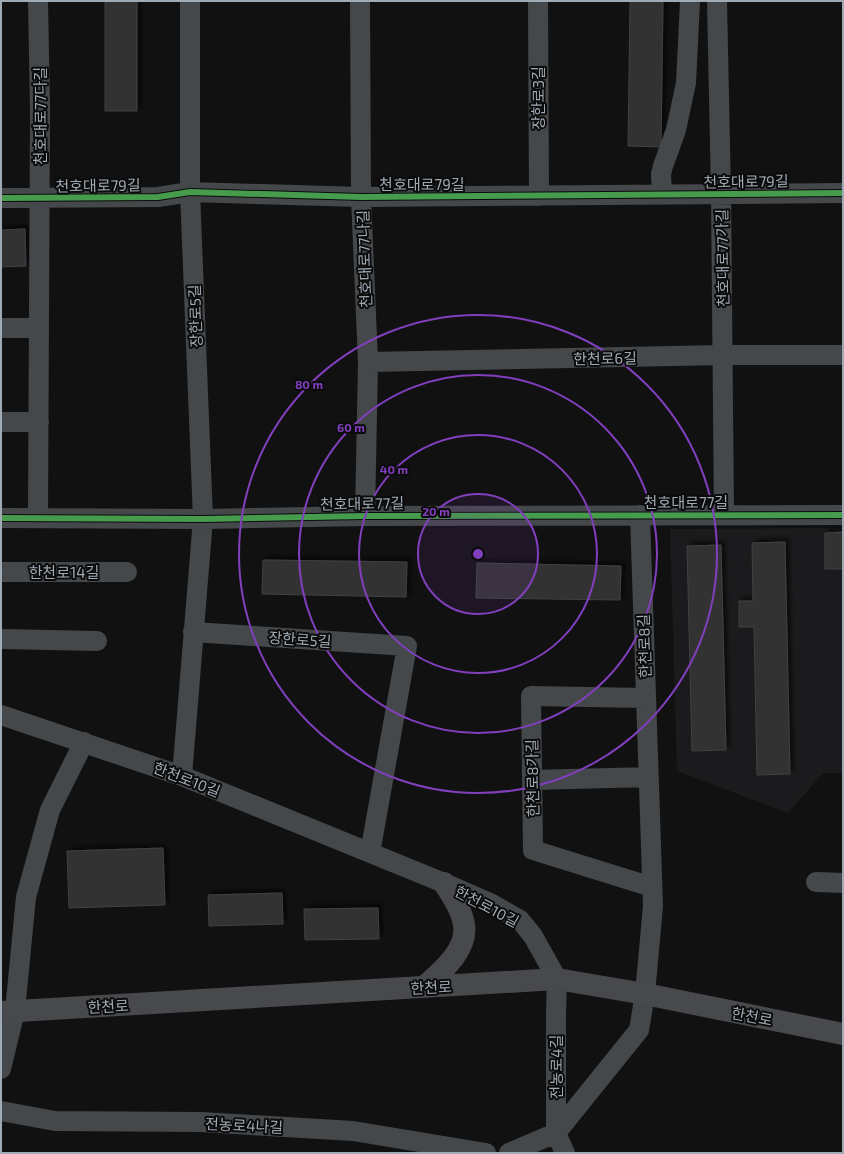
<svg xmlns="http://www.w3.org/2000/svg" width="844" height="1154" font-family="'Exo 2','Noto Sans KR',sans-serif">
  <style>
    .built { fill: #1b1b1d }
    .building { fill: #313133; stroke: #3f4245; filter: url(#shadow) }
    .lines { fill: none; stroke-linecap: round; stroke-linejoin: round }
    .minor { stroke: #45484a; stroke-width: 20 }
    .major { stroke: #47494c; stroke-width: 22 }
    .cycleway-casing { stroke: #0b0b0c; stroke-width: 8 }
    .cycleway { stroke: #469c4c; stroke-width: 6 }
    .ring { fill: none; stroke: #813fbd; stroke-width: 2 }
    .labels { text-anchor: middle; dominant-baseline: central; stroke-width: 4; stroke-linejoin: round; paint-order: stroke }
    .street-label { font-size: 15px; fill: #a0aab3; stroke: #0b0b0c }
    .centre { fill: #813fbd; stroke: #0b0b0c; stroke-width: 2 }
    .ring-label { font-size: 12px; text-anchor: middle; font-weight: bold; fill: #813fbd; stroke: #0b0b0c; stroke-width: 4; stroke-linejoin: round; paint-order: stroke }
  </style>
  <defs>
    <filter id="shadow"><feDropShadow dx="3.5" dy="-3.5" stdDeviation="2" flood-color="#0009"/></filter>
  </defs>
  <rect width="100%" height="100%" fill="#111"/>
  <path class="built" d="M843,528V773H823L788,813L677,771L670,529Z"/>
  <path class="building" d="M105,1H137V111H105Z
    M630,1H663L661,147L628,146Z
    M25,229L26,266L1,267V230Z
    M843,532V569H825V533Z
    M785,542L790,774L757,775L754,627H739V601H753L752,543Z
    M721,545L726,750L692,751L687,546Z
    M263,560L407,562L406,597L262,594Z
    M477,563L621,566L620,600L476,598Z
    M163,848L165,905L69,908L67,851Z
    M282,893L283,924L209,926L208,895Z
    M378,908L379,939L305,940L304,909Z"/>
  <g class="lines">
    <path class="minor" d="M360,1L361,197L368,362L365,516
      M538,1L539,196
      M717,1L721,194L724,515
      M662,195L661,174L663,166L676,130L686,83L690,1
      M1,198L158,197L190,192L361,197L843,193
      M1,328H39
      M368,362L723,355H843
      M1,422H39
      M1,518L203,519L365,516L843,515
      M38,518L40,109L38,1
      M1,572H127
      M193,632L407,646L370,853
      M1,639L97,641
      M646,698L531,696L533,850L652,887
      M1,715L182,776L444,883L492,904L520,920L533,936L557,979L556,1014V1133L565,1153
      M182,776L203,519L190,192V1
      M532,780L649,777
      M816,882L843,883
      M1,1069L15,1011L26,897L50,810L84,742
      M1,1111L55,1121L201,1122L353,1131L486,1153
      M509,1153L556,1133L639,1030L645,994L653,906L640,515"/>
    <path class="major" d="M424,987C441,972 468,950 464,925C462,910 452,896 444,883
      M1,1012L557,979L645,994L843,1034"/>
    <g class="cycleway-casing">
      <path id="cycleway" d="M1,198L158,197L190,192L361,197L843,193
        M1,518L203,519L365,516L843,515"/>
    </g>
    <use href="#cycleway" class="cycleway"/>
  </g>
  <circle cx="478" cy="554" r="60" fill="#813fbd" fill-opacity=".12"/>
  <g class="ring">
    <circle cx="478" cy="554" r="60"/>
    <circle cx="478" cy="554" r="119"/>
    <circle cx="478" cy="554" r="179"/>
    <circle cx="478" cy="554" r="239"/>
  </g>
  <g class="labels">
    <g class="street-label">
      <text transform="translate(538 98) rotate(-90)">장한로3길</text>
      <text transform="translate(40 116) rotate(-90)">천호대로77다길</text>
      <text transform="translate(746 181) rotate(-1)">천호대로79길</text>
      <text x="422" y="184">천호대로79길</text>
      <text transform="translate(98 185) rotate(-1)">천호대로79길</text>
      <text transform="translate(722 258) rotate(-91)">천호대로77가길</text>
      <text transform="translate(364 259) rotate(-92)">천호대로77나길</text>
      <text transform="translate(195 316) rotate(-92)">장한로5길</text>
      <text transform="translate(605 358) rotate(-1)">한천로6길</text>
      <text x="686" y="502">천호대로77길</text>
      <text transform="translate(362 503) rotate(-1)">천호대로77길</text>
      <text x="64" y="572">한천로14길</text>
      <text transform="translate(300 639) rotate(4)">장한로5길</text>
      <text transform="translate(644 646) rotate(-92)">한천로8길</text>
      <text transform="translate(532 778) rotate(-91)">한천로8가길</text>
      <text transform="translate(187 779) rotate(21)">한천로10길</text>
      <text transform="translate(487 906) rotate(28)">한천로10길</text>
      <text transform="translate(431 987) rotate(-3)">한천로</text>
      <text transform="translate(108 1006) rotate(-3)">한천로</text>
      <text transform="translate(752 1016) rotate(11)">한천로</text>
      <text transform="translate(556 1067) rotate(-90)">전농로4길</text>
      <text transform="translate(244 1125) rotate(3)">전농로4나길</text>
    </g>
  </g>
  <circle cx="478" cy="554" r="6" class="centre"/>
  <g class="ring-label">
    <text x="309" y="389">80 m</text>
    <text x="351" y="432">60 m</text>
    <text x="394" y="474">40 m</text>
    <text x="436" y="516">20 m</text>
  </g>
  <rect width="844" height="1154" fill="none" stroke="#a0aab3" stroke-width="4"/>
</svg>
